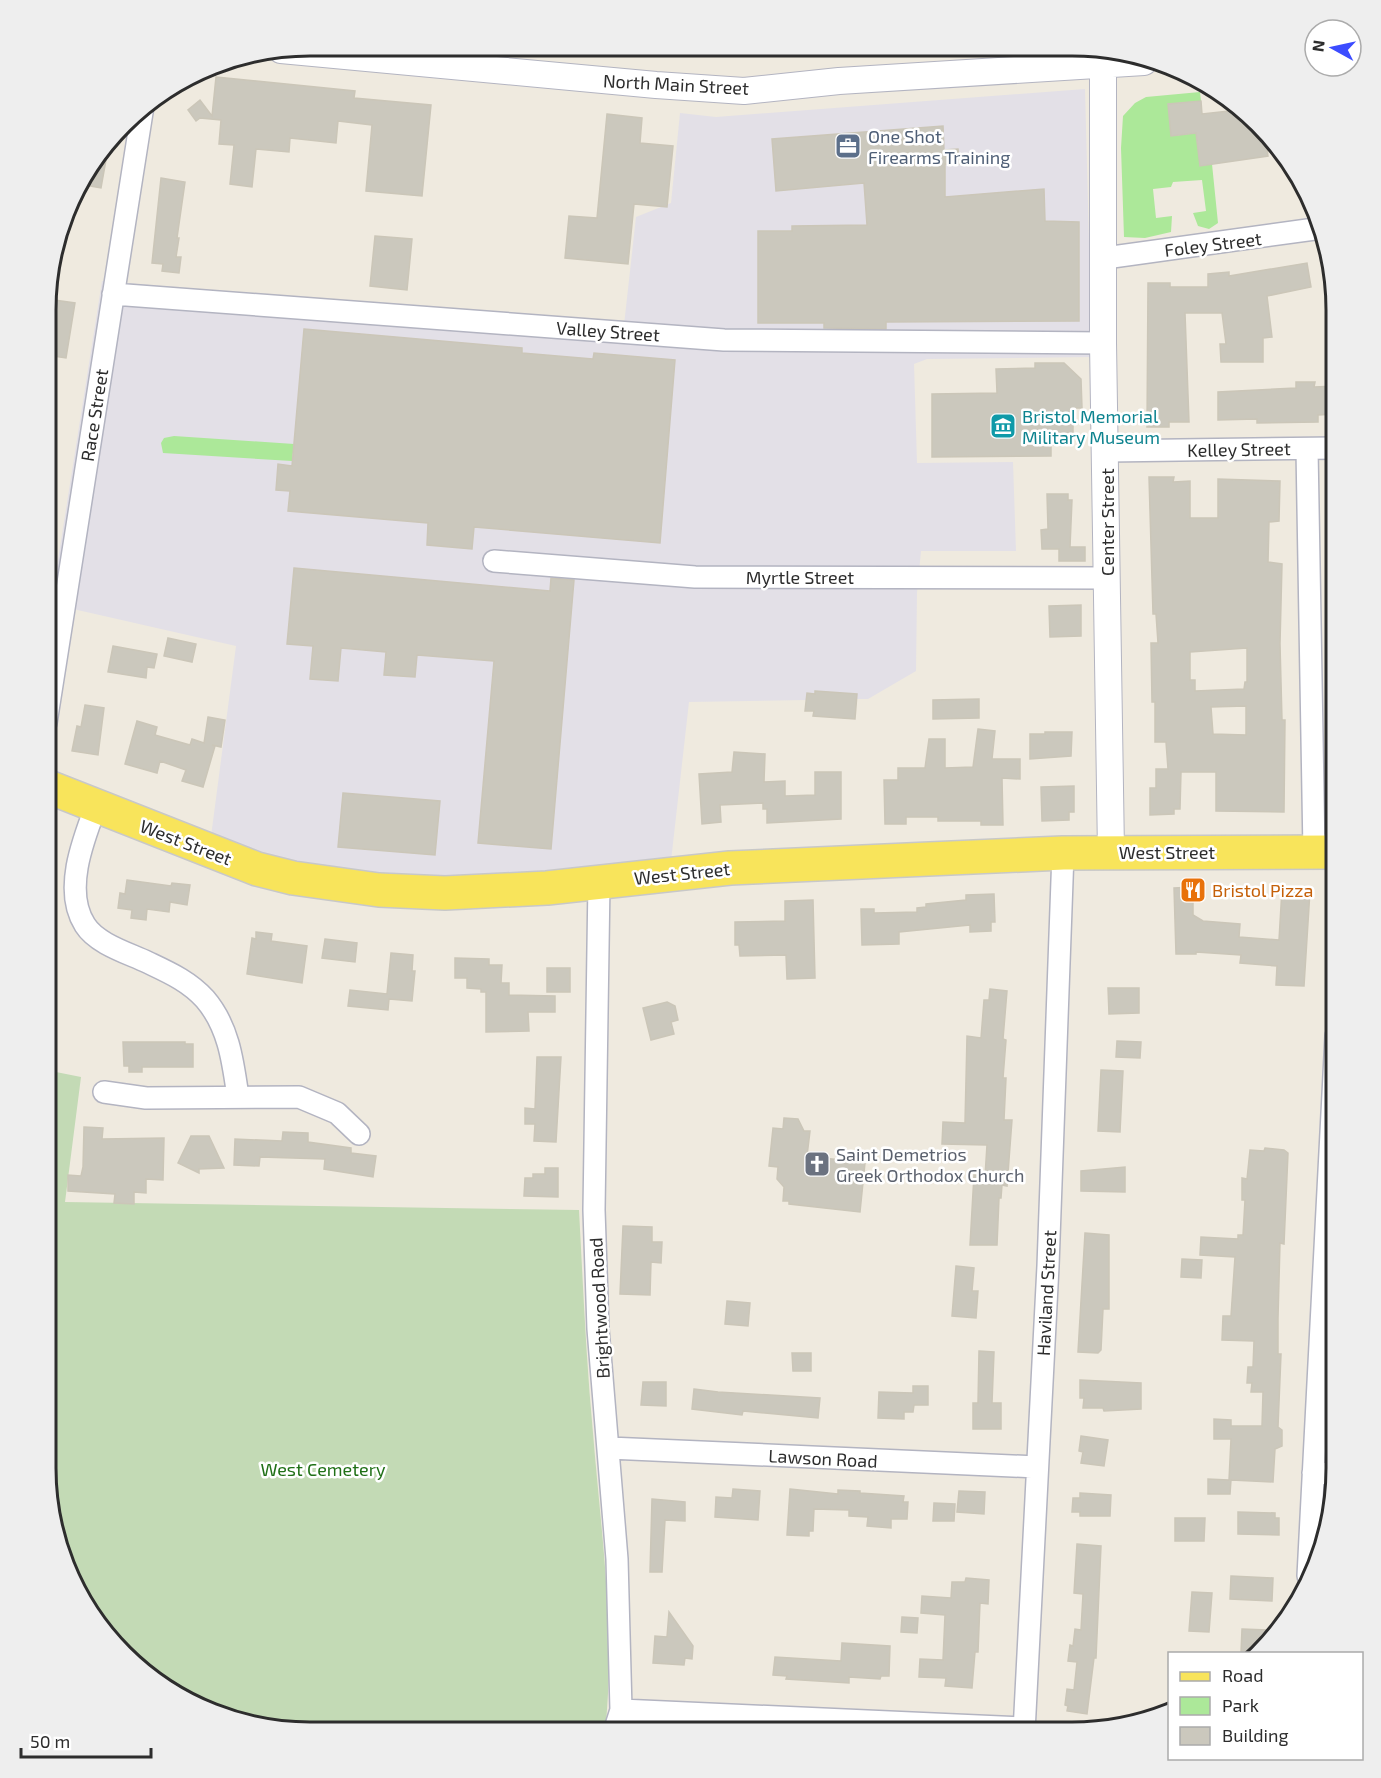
<svg xmlns="http://www.w3.org/2000/svg" width="1381" height="1778" font-family="'Exo 2',sans-serif">
  <style>
    .industrial { fill: #e3e0e7 }
    .green { fill: #ace899 }
    .cemetery { fill: #c3dab5 }
    .building { fill: #cbc8bd; stroke: #cbc6b8; stroke-width: 1.5; fill-rule: evenodd }
    .lines { fill: none; stroke-linecap: round; stroke-linejoin: round }
    .minor-casing { stroke: #b3b4c1; stroke-width: 24 }
    .tertiary-casing { stroke: #b3b4c1; stroke-width: 28 }
    .primary-casing { stroke: #c8c8c8; stroke-width: 36 }
    .minor { stroke: #fff; stroke-width: 21 }
    .tertiary { stroke: #fff; stroke-width: 26 }
    .primary { stroke: #f8e45b; stroke-width: 33 }
    .labels { text-anchor: middle; dominant-baseline: central; stroke-width: 5; stroke-linejoin: round; paint-order: stroke }
    .street-label { font-size: 18px; fill: #2d2d2d; stroke: #fff }
    .service-label { font-size: 18px; fill: #4e5e75; stroke: #fff; text-anchor: start }
    .culture-label { font-size: 18px; fill: #0d838f; stroke: #fff; text-anchor: start }
    .food-label { font-size: 18px; fill: #c56008; stroke: #fff; text-anchor: start }
    .worship-label { font-size: 18px; fill: #5b616d; stroke: #fff; text-anchor: start }
    .park-label { font-size: 18px; fill: #207017; stroke: #fff }
    .rim { fill: none; stroke: #2d2d2d; stroke-width: 3 }
  </style>
  <rect width="100%" height="100%" fill="#efeadf"/>
  <path class="industrial" d="M1085,89L1092,357L927,359L914,364L917,463L1013,462L1016,551H921L917,593L916,671L868,699H856V694L816,691L815,694L807,693L806,700L689,702L671,861L587,872L279,890L207,867L236,646L51,604L102,281L624,325L636,217L671,203L680,113L716,117Z"/>
  <path class="green" d="M1200,92L1201,101L1168,104L1172,136L1196,133L1200,165L1212,164L1218,223L1209,229L1198,226L1193,213L1206,211L1202,180L1173,182L1171,187L1153,189L1156,218L1172,216L1171,232L1145,238L1124,237L1121,148L1123,116L1135,103L1146,97Z
    M174,436L294,444L292,461L163,453L161,443L164,438Z
    M280,1730L439,1732H292Z"/>
  <path class="cemetery" d="M46,1070L81,1077L65,1202L579,1210C583,1284 586,1359 593,1433C601,1533 616,1632 605,1732L280,1730L225,1719L163,1689L80,1600L54,1537L45,1469Z"/>
  <path class="building" d="M216,77L355,91L354,98L431,105L422,196L366,191L372,125L338,121L336,143L290,138L289,152L256,149L252,187L230,184L234,145L219,144L221,120L200,118L196,121L188,110L200,100L212,116Z
    M1201,101L1202,114L1238,110L1266,140L1268,156L1200,166L1196,133L1171,136L1168,104Z
    M607,114L642,118L640,143L673,146L667,207L634,204L628,264L565,258L569,216L597,218Z
    M943,126L944,150L958,149L960,164H945V197L1044,189L1045,221L1079,222V321L886,322V329L824,328V323H758V231H792V226L867,225L864,183L776,191L772,139Z
    M109,143L101,188L78,184L80,178Z
    M161,178L185,182L177,238H179L176,257H181L179,273L162,271L163,264L152,263Z
    M375,236L412,239L407,290L370,286Z
    M1307,263L1311,287L1267,296L1272,337L1263,338V362H1221L1220,344H1226L1222,313H1185L1189,422H1169V427H1147L1148,283H1170V287H1208V274L1229,272V276Z
    M47,299L75,303L66,358L47,355Z
    M304,329L522,348V353L593,359L594,353L675,360L660,543L474,527L472,549L427,545L428,523L288,511L290,491L276,490L278,464L292,466Z
    M1035,363H1064L1081,379L1082,408H1073V445H1051V456L932,457V394L997,393L996,369L1035,368Z
    M1296,382H1315L1314,387L1336,386V414L1318,415V422L1257,423V419L1218,420V392L1296,388Z
    M1149,477H1174L1173,482L1190,481V518H1218V479L1280,481L1279,521L1269,522L1268,562L1282,564L1280,644L1282,720H1285L1284,812L1216,811V772H1181L1180,809H1174V814L1150,815V788H1156V769H1168L1166,742H1155V702H1152L1151,643H1158L1156,614H1153ZM1247,648V682H1245L1244,689L1195,691V680H1190V652ZM1246,706V735L1213,734L1211,707Z
    M1047,494H1068V500H1072L1070,547H1085V561H1059V549H1042L1041,530L1048,529Z
    M294,568L550,591L551,578L574,580L551,849L478,843L494,661L417,655L415,677L384,675L386,652L341,648L338,681L310,679L313,646L287,644Z
    M1081,605V636L1050,637L1049,606Z
    M168,638L196,644L192,662L164,656Z
    M113,646L157,654L154,668L147,667L146,678L108,672Z
    M815,691L857,694L855,719L813,716L814,711H805L807,693L815,694Z
    M979,699V718L933,719V700Z
    M85,705L104,708L98,755L72,751L77,726L81,727Z
    M208,717L225,720L221,747L212,745L215,746L203,787L182,781L186,770L160,761L157,773L125,764L137,721L157,727L155,735L190,745L192,739L204,743Z
    M978,729L995,731L992,759H1020V779L1002,778L1003,825H981V821H938V817H906V824H885L884,780H898V768H925L929,739H945V768L973,767Z
    M1045,732H1072L1071,756L1030,759V734H1045Z
    M734,752L765,754L764,782L785,781V796L815,795V772H841V819L767,823V809H763V803L720,805L721,822L702,824L699,774L732,772Z
    M1074,786V812H1069V820L1042,821L1041,787Z
    M343,793L440,801L435,855L338,847Z
    M127,880L171,886L172,883L190,885L187,905L170,902L169,912L147,909L146,920L131,918L132,910L118,908L120,893L125,894Z
    M1193,887V915L1203,921L1240,924L1239,937L1279,940L1282,889L1310,891L1304,986L1276,985L1277,966L1240,963L1241,955L1196,952V954H1176L1174,888Z
    M994,894L995,922H991V931L970,932V925L899,932V944L862,945L861,909H874V913L917,912V908L926,907V904L966,900V895Z
    M813,900L815,978L787,979L786,955L740,956L739,945H735V922L785,921V901Z
    M256,932L272,934L271,941L307,946L302,983L247,974L252,938L256,939Z
    M325,939L357,943L355,962L322,958Z
    M391,953L413,955L412,971H415L412,1001L389,999L388,1010L348,1006L350,990L387,994Z
    M455,958L489,959V965H502L501,983H509V995L555,996V1012H528L529,1031L486,1032V992H481V989L467,988V978H455Z
    M547,968H570V992H547Z
    M1108,988H1139V1013L1109,1014Z
    M990,989L1007,991L1003,1039L1006,1040L1003,1078H1006L1004,1120H1012L1007,1186L1002,1185L1001,1198H999L997,1245H970L974,1175L985,1176L987,1145L942,1144L943,1122L965,1123L967,1036L981,1038L984,1000H989Z
    M667,1002L675,1006L678,1020L671,1022L674,1034L651,1040L643,1008Z
    M1117,1041L1141,1042L1140,1058L1116,1057Z
    M123,1042H185V1044H193V1067H142V1072H129V1066H124Z
    M537,1057H561L556,1142L534,1141L535,1124H525V1108L535,1109Z
    M1101,1070L1123,1071L1120,1132L1098,1131Z
    M784,1118L798,1119L804,1131H810L807,1156L865,1163L860,1212L789,1204V1201H783L784,1187L777,1179L778,1167L769,1166L773,1128L783,1129Z
    M84,1127L103,1128L102,1139L164,1138L163,1180L146,1179V1193L134,1192V1204L114,1203L115,1194L68,1191V1175L81,1176L83,1167Z
    M283,1132L308,1133V1142L351,1148V1153L376,1156L373,1177L324,1169L325,1159L260,1157L259,1166L234,1165L235,1139L282,1141Z
    M191,1136H209L224,1168L199,1169V1173L178,1163Z
    M1265,1148L1284,1150L1288,1153L1284,1244L1280,1243L1278,1318V1354H1281L1278,1427L1282,1430V1446L1275,1449L1273,1482L1231,1480L1230,1494H1208V1479L1229,1480L1231,1439H1214V1419L1231,1420V1426H1262L1263,1392H1251L1252,1383H1247L1248,1367H1253L1254,1341L1222,1340L1223,1316H1231L1235,1257L1200,1255L1201,1237L1238,1239V1235H1243L1245,1200H1242V1178L1247,1179L1250,1150L1264,1151Z
    M1125,1167V1192L1081,1191V1171Z
    M545,1168H558V1197L524,1196L525,1178H533V1174H545Z
    M623,1226L652,1227V1242H662L661,1263L651,1262L650,1295L620,1294Z
    M1085,1233L1109,1235V1309H1103L1101,1350L1098,1353L1078,1352Z
    M1182,1259L1202,1260L1201,1278L1181,1277Z
    M956,1266L974,1268L972,1291H978L976,1318L952,1316Z
    M727,1301L750,1303L748,1326L725,1324Z
    M979,1351L994,1352L992,1403H1001V1429H973V1403H978Z
    M792,1353H811V1371H793Z
    M1080,1380L1141,1383V1409L1104,1411L1103,1408H1083L1084,1398H1080Z
    M643,1382H666V1406L641,1405Z
    M913,1386H928V1405H914L913,1412H904V1419L878,1418L879,1392L913,1393Z
    M694,1389L718,1392L820,1398L818,1418L743,1411L742,1415L692,1409Z
    M1081,1436L1108,1440L1104,1466L1081,1463L1083,1452L1079,1451Z
    M733,1489L760,1491L758,1520L715,1517L716,1497L732,1498Z
    M790,1489L838,1494V1490L860,1491V1493L904,1496L903,1502H908L907,1519H891V1528L867,1526L868,1517L849,1516V1510L814,1509L813,1531H809V1536L787,1535Z
    M959,1491L985,1492L984,1514L957,1512Z
    M1080,1493L1111,1495L1110,1516H1080V1512H1072L1073,1498H1080Z
    M652,1499L685,1502V1521L665,1520L662,1572H650Z
    M934,1503L955,1504L954,1521H933Z
    M1238,1512L1275,1513V1518H1279V1535L1238,1534Z
    M1175,1518H1205L1204,1541H1175Z
    M1077,1544L1101,1546L1096,1658H1094L1087,1714L1067,1711L1068,1706L1065,1705L1067,1689L1074,1690L1077,1662L1068,1661L1070,1645L1073,1646L1075,1629L1081,1630L1083,1594L1074,1593Z
    M1231,1576L1273,1578L1272,1601L1230,1599Z
    M966,1578L989,1580L988,1604L980,1603L978,1652H975L972,1688L945,1686L946,1678L919,1677L920,1659L943,1660L945,1615L921,1613L922,1596L951,1598L952,1582H965Z
    M1192,1592L1212,1593L1209,1632L1189,1631Z
    M669,1612L693,1646L692,1659L685,1658L684,1665L653,1663L655,1636L667,1637Z
    M902,1617L918,1618L917,1633L901,1632Z
    M1242,1629L1267,1630L1266,1645L1260,1653H1241Z
    M842,1643L890,1646L889,1676H881L880,1679L849,1677V1683L786,1679L787,1676L773,1675L775,1657L841,1661Z"/>
  <g class="lines">
    <g class="minor-casing">
      <path id="minor" d="M1105,258L1322,228
        M113,294L724,340L1103,343
        M1307,449L1314,852
        M1107,451L1336,448
        M494,561L695,577L1108,578
        M46,723L143,106
        M96,806C83,840 63,891 85,925C97,944 128,953 147,962C168,972 189,981 205,999C229,1027 233,1062 238,1097
        M599,882L594,1210L598,1329L617,1559L621,1710L614,1732
        M104,1092L146,1098L299,1097L337,1113L359,1134
        M609,1448L1037,1467
        M1313,1473L1335,1474
        M1308,1576L1336,1036
        M621,1710L1024,1728
        M1024,1732L1048,1266L1063,853"/>
    </g>
    <g class="tertiary-casing">
      <path id="tertiary" d="M1103,48V343L1111,852
        M281,50L656,85L744,91L839,81L1144,62"/>
    </g>
    <g class="primary-casing">
      <path id="primary" d="M46,786L257,869L293,878L379,890L445,893L547,888L730,868L1063,853L1336,852"/>
    </g>
    <use href="#minor" class="minor"/>
    <use href="#tertiary" class="tertiary"/>
    <use href="#primary" class="primary"/>
  </g>
  <defs>
    <g id="office-square" transform="scale(1.35)"><rect x="-9" y="-9" width="18" height="18" rx="4" fill="#5c6f8a" stroke="#fff"/><path d="M-6-3h4V-5.5h4V-3h4V5H-6ZM-1-4.5V-3h2v-1.5ZM-6 0V1H6V0Z" fill="#fff"/></g>
    <g id="museum-square" transform="scale(1.35)"><rect x="-9" y="-9" width="18" height="18" rx="4" fill="#0f9aa8" stroke="#fff"/><path d="M0-6L6-3V-2H-6V-3ZM-5-1h2V3h-2ZM-1-1h2V3h-2ZM3-1h2V3H3ZM-6 4H6V6H-6Z" fill="#fff"/></g>
    <g id="restaurant-square" transform="scale(1.35)"><rect x="-9" y="-9" width="18" height="18" rx="4" fill="#e8710a" stroke="#fff"/><path d="M-5-6h1v4h1v-4h1v4h1v-4h1v5L-1.5 .5V6h-2V.5L-5-1ZM5-6V6H3V1.5H1.5Q1.5-4 5-6Z" fill="#fff"/></g>
    <g id="church-square" transform="scale(1.35)"><rect x="-9" y="-9" width="18" height="18" rx="4" fill="#6b7280" stroke="#fff"/><path d="M-1.2-6h2.4v3.5h3.3v2.4h-3.3V6h-2.4V-.1h-3.3v-2.4h3.3Z" fill="#fff"/></g>
  </defs>
  <g fill-rule="evenodd">
    <use href="#office-square" x="848" y="146"/>
    <use href="#museum-square" x="1003" y="426"/>
    <use href="#restaurant-square" x="1193" y="890"/>
    <use href="#church-square" x="817" y="1164"/>
  </g>
  <g class="labels">
    <g class="street-label">
      <text transform="translate(676 84) rotate(3)">North Main Street</text>
      <text transform="translate(1213 244) rotate(-7)">Foley Street</text>
      <text transform="translate(608 331) rotate(4)">Valley Street</text>
      <text transform="translate(94 415) rotate(-81)">Race Street</text>
      <text transform="translate(1239 449) rotate(-1)">Kelley Street</text>
      <text transform="translate(1107 522) rotate(-90)">Center Street</text>
      <text x="800" y="577">Myrtle Street</text>
      <text transform="translate(186 842) rotate(21)">West Street</text>
      <text x="1167" y="852">West Street</text>
      <text transform="translate(682 873) rotate(-6)">West Street</text>
      <text transform="translate(1046 1293) rotate(-87)">Haviland Street</text>
      <text transform="translate(599 1308) rotate(-93)">Brightwood Road</text>
      <text transform="translate(823 1458) rotate(3)">Lawson Road</text>
    </g>
    <g class="service-label">
      <text x="868" y="136">One Shot<tspan x="868" dy="21">Firearms Training</tspan></text>
    </g>
    <g class="culture-label">
      <text x="1022" y="416">Bristol Memorial<tspan x="1022" dy="21">Military Museum</tspan></text>
    </g>
    <g class="food-label">
      <text x="1212" y="890">Bristol Pizza</text>
    </g>
    <g class="worship-label">
      <text x="836" y="1154">Saint Demetrios<tspan x="836" dy="21">Greek Orthodox Church</tspan></text>
    </g>
    <g class="park-label">
      <text x="323" y="1469">West Cemetery</text>
    </g>
  </g>
  <path d="M0 0H1381V1778H0ZM310 56H1072A254 254 0 0 1 1326 310V1468A254 254 0 0 1 1072 1722H310A254 254 0 0 1 56 1468V310A254 254 0 0 1 310 56Z" fill="#eee" fill-rule="evenodd"/>
  <path class="rim" d="M310 56H1072A254 254 0 0 1 1326 310V1468A254 254 0 0 1 1072 1722H310A254 254 0 0 1 56 1468V310A254 254 0 0 1 310 56Z"/>
  <rect x="1168" y="1652" width="195" height="108" fill="#ffffff" stroke="#ababab" stroke-width="1.5"/>
  <rect x="1180" y="1672" width="30" height="9" fill="#f8e45b" stroke="#ababab" stroke-width="1.5"/>
  <text x="1222" y="1682" font-size="18" fill="#2d2d2d">Road</text>
  <rect x="1180" y="1697" width="30" height="18" fill="#ace899" stroke="#ababab" stroke-width="1.5"/>
  <text x="1222" y="1712" font-size="18" fill="#2d2d2d">Park</text>
  <rect x="1180" y="1727" width="30" height="18" fill="#cbc8bd" stroke="#ababab" stroke-width="1.5"/>
  <text x="1222" y="1742" font-size="18" fill="#2d2d2d">Building</text>
  <g transform="translate(1333 48) rotate(278)"><circle r="28" fill="#ffffff" stroke="#ababab" stroke-width="1.5"/>
  <path d="M0-4.5L10 22L0 15L-10 22Z" fill="#3c4cff"/>
  <text y="-9" font-size="16" font-weight="bold" text-anchor="middle" fill="#2d2d2d">N</text>
  </g>
  <path d="M21 1748v9h130v-9" fill="none" stroke="#2d2d2d" stroke-width="3"/>
  <text x="30" y="1748" font-size="18" fill="#2d2d2d" stroke="#ffffff" stroke-width="4.5" paint-order="stroke">50 m</text>
</svg>
